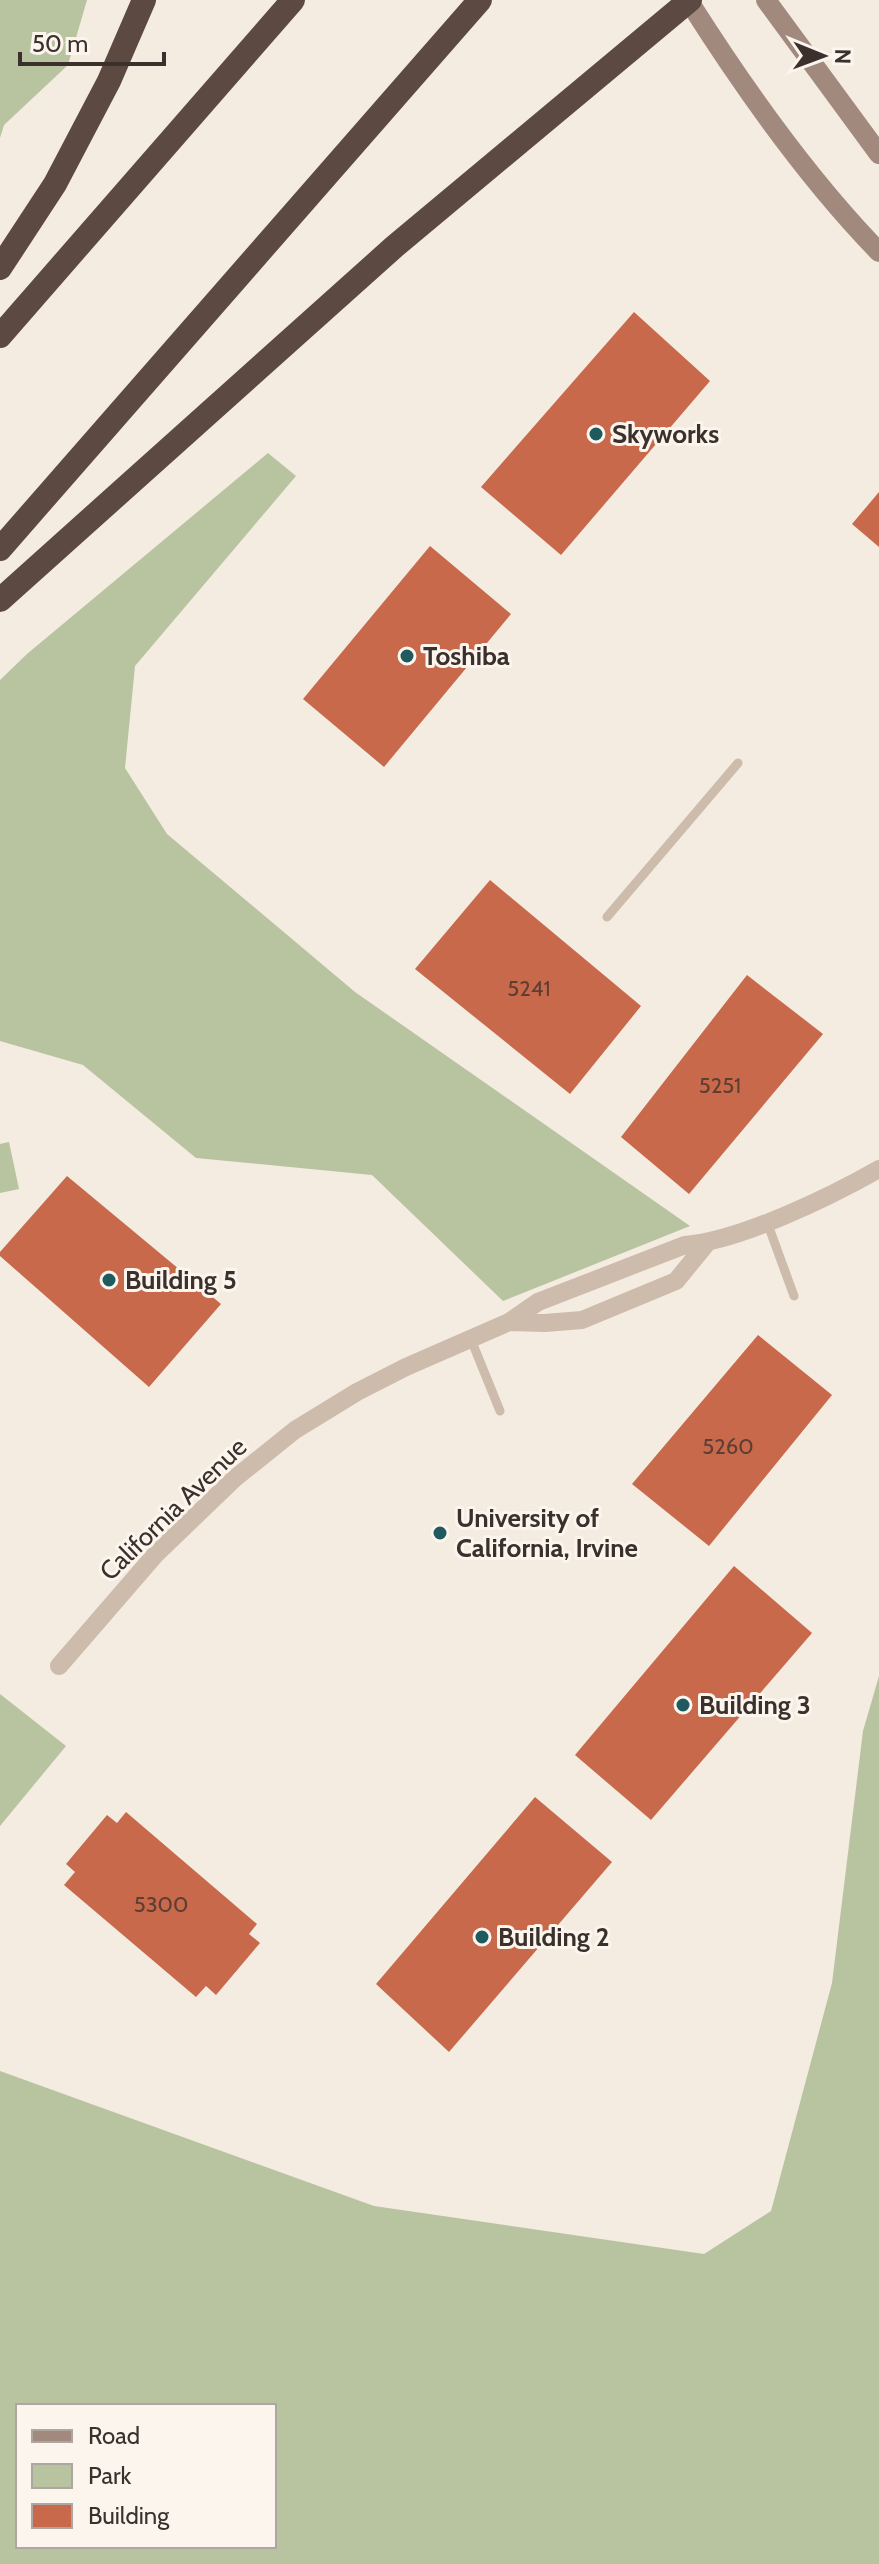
<svg xmlns="http://www.w3.org/2000/svg" width="879" height="2564" font-family="Cabin,sans-serif">
  <style>
    .green { fill: #b8c4a0; fill-rule: evenodd }
    .building { fill: #c8694b }
    .lines { fill: none; stroke-linecap: round; stroke-linejoin: round }
    .lane { stroke: #cdbbac; stroke-width: 9 }
    .street { stroke: #cdbbac; stroke-width: 18 }
    .secondary { stroke: #a18a7d; stroke-width: 20 }
    .highway { stroke: #5c4a42; stroke-width: 24 }
    .poi-dot { fill: #1f5a5e; stroke: #fbf5ee; stroke-width: 3 }
    .labels { text-anchor: middle; dominant-baseline: central; stroke-width: 6; stroke-linejoin: round; paint-order: stroke }
    .number-label { font-size: 22px; fill: #5e3e33 }
    .poi-label { font-size: 26px; font-weight: bold; fill: #3b302b; stroke: #fbf5ee; text-anchor: start }
    .street-label { font-size: 26px; fill: #3b302b; stroke: #fbf5ee }
  </style>
  <rect width="100%" height="100%" fill="#f4ebe1"/>
  <path class="green" d="M0,0H87L68,65L4,125L0,138Z
    M268,453L296,476L135,666L125,768L167,834L355,992L690,1226L503,1301L372,1175L196,1158L83,1065L0,1041V680L27,654Z
    M9,1142L19,1189L0,1193V1144Z
    M879,1676V2564H0V2071L374,2206L704,2254L771,2211L832,1983L863,1731ZM18,2406H274V2546H18Z
    M0,1694L66,1746L0,1826Z"/>
  <path class="building" d="M634,312L710,381L561,555L481,487Z
    M879,492V547L852,524Z
    M430,546L511,614L384,767L303,699Z
    M490,880L641,1006L570,1094L415,969Z
    M747,975L823,1034L689,1194L621,1137Z
    M67,1176L221,1304L149,1387L0,1256V1252Z
    M758,1335L832,1395L709,1546L632,1484Z
    M734,1566L812,1633L651,1820L575,1755Z
    M535,1797L612,1862L449,2052L376,1984Z
    M126,1812L257,1924L249,1934L260,1943L216,1995L206,1986L196,1997L64,1885L75,1872L66,1864L107,1815L117,1823Z"/>
  <g class="lines">
    <path class="lane" d="M607,917L738,763
      M767,1222L794,1296
      M470,1337L500,1411"/>
    <path class="street" d="M509,1322L545,1323L582,1320L676,1281L707,1243
      M59,1666L155,1555L234,1479L295,1430L357,1392L406,1367L509,1322L538,1302L685,1245C739,1241 830,1197 879,1169"/>
    <path class="secondary" d="M688,0C743,87 807,178 879,252
      M766,0L879,154"/>
    <path class="highway" d="M0,268L55,184L109,81L144,0
      M0,336L293,0
      M0,549L480,0
      M0,600L394,247L690,0"/>
  </g>
  <g class="poi-dot">
    <circle cx="596" cy="434" r="8"/>
    <circle cx="407" cy="656" r="8"/>
    <circle cx="109" cy="1280" r="8"/>
    <circle cx="440" cy="1533" r="8"/>
    <circle cx="683" cy="1705" r="8"/>
    <circle cx="482" cy="1937" r="8"/>
  </g>
  <g class="labels">
    <g class="number-label">
      <text x="529" y="988">5241</text>
      <text x="720" y="1085">5251</text>
      <text x="728" y="1446">5260</text>
      <text x="161" y="1904">5300</text>
    </g>
    <g class="poi-label">
      <text x="612" y="434">Skyworks</text>
      <text x="423" y="656">Toshiba</text>
      <text x="125" y="1280">Building 5</text>
      <text x="456" y="1518">University of<tspan x="456" dy="30">California, Irvine</tspan></text>
      <text x="699" y="1705">Building 3</text>
      <text x="498" y="1937">Building 2</text>
    </g>
    <g class="street-label">
      <text transform="translate(173 1509) rotate(-44)">California Avenue</text>
    </g>
  </g>
  <rect x="16" y="2404" width="260" height="144" fill="#fbf5ee" stroke="#aea6a0" stroke-width="2"/>
  <rect x="32" y="2430" width="40" height="12" fill="#a18a7d" stroke="#aea6a0" stroke-width="2"/>
  <text x="88" y="2444" font-size="24" fill="#3b302b">Road</text>
  <rect x="32" y="2464" width="40" height="24" fill="#b8c4a0" stroke="#aea6a0" stroke-width="2"/>
  <text x="88" y="2484" font-size="24" fill="#3b302b">Park</text>
  <rect x="32" y="2504" width="40" height="24" fill="#c8694b" stroke="#aea6a0" stroke-width="2"/>
  <text x="88" y="2524" font-size="24" fill="#3b302b">Building</text>
  <g transform="translate(823 56) rotate(91)" stroke="#fbf5ee" stroke-width="6" paint-order="stroke">
  <path d="M0-6L14 30L0 20L-14 30Z" fill="#3b302b"/>
  <text y="-12" font-size="22" font-weight="bold" text-anchor="middle" fill="#3b302b">N</text>
  </g>
  <path d="M20 52v12h144v-12" fill="none" stroke="#3b302b" stroke-width="4"/>
  <text x="32" y="52" font-size="24" fill="#3b302b" stroke="#fbf5ee" stroke-width="6" paint-order="stroke">50 m</text>
</svg>
